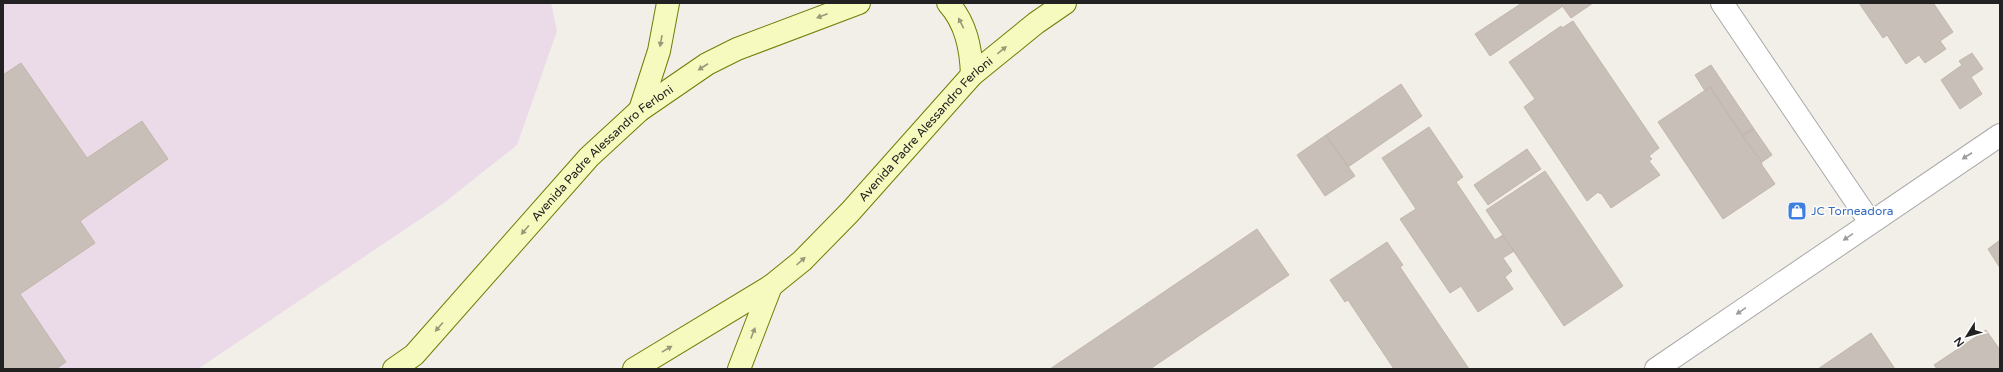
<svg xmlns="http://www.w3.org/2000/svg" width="2003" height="372" font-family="'Varela Round',sans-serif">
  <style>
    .industrial { fill: #ebdbe8 }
    .building { fill: #c7bfb8; stroke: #c4b6ab }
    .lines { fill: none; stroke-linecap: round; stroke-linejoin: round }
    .minor-casing { stroke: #a9a9a9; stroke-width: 24 }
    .secondary-casing { stroke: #707d05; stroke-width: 24 }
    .minor { stroke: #fff; stroke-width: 22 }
    .secondary { stroke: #f7fabf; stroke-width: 22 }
    .oneway { fill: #979978 }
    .oneway2 { fill: #9c9c9c }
    .labels { text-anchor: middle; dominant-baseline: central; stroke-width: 3; stroke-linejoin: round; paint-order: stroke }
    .street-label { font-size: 12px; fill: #222; stroke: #fff }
    .shop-label { font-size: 12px; fill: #366cbe; stroke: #fff; text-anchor: start }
  </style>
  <rect width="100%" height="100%" fill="#f2efe9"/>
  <path class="industrial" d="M3,3H551L557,31L517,145L444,203L198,369H3Z"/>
  <path class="building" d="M1522,3H1560L1563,6L1490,56L1475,34Z
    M1560,3H1593L1571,18Z
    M1859,3H1935L1934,4L1953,32L1940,41L1946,49L1925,63L1919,55L1906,64L1887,35L1883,38Z
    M1573,21L1659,148L1649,156L1652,159L1649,161L1660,175L1611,208L1601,193L1600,194L1598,192L1587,201L1524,107L1535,99L1509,62L1561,26L1562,28Z
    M1972,53L1983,69L1971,77L1982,94L1960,109L1941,80L1962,65L1959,61Z
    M21,63L87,158L142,121L168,159L80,221L95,243L20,294L66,362L56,369H3V75Z
    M1711,65L1754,129L1746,134L1742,135L1710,87L1705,91L1695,75Z
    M1401,84L1422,116L1348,167L1326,135Z
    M1710,87L1760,161L1761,160L1762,165L1775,184L1723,219L1658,122Z
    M1429,127L1463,177L1456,182L1495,240L1503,235L1514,251L1503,258L1512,271L1505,277L1513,289L1478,312L1461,286L1450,293L1400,219L1416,209L1382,158Z
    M1754,129L1772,155L1762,162L1742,135Z
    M1326,135L1355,176L1325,196L1297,155Z
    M1527,149L1541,169L1488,205L1474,185Z
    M1545,171L1623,286L1564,326L1486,210Z
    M1257,229L1289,275L1150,369H1050Z
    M2000,240V268L1988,249Z
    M1387,242L1403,265L1400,267L1469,369H1394L1348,300L1345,302L1330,280Z
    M1986,330L2000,350V369H1937L1934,365Z
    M1871,333L1895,369H1818Z"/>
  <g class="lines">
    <g class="minor-casing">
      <path id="minor" d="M1722,3L1870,222
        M1656,369L2000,135"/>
    </g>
    <g class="secondary-casing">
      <g id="secondary">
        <path d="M948,3C966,23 971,48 972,75"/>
        <path d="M640,110L659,51L668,3"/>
        <path id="s1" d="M394,369L414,355L589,157L640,110L707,64L737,49L859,3"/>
        <path id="s2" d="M634,369L771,286L802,261L850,212L972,75L1036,23L1065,3"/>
        <path d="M739,369L771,286"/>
      </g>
    </g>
    <use href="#minor" class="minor"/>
    <use href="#secondary" class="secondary"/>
  </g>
  <defs><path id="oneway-solid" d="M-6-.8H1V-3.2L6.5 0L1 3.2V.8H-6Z"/></defs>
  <g class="oneway">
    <use href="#oneway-solid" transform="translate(822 16) rotate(159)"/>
    <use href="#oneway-solid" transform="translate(961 23) rotate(-116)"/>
    <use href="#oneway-solid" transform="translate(661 41) rotate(100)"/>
    <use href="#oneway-solid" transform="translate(1002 50) rotate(-39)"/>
    <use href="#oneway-solid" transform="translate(703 67) rotate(147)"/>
    <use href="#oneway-solid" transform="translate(525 230) rotate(131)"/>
    <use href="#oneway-solid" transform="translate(801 261) rotate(-42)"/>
    <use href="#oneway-solid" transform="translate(439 327) rotate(131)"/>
    <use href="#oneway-solid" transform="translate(753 333) rotate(-69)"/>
    <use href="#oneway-solid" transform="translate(667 349) rotate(-31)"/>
  </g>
  <g class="oneway2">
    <use href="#oneway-solid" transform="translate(1967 156) rotate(147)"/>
    <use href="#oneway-solid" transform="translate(1848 237) rotate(146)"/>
    <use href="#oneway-solid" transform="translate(1741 311) rotate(146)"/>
  </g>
  <defs>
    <g id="shop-square" transform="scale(1)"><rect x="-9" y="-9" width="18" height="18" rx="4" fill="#3f7fe0" stroke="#fff"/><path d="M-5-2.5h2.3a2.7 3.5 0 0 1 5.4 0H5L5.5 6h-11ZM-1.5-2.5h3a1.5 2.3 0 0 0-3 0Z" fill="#fff"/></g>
  </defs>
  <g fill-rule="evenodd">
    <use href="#shop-square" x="1797" y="211"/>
  </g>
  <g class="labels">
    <g class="street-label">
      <text stroke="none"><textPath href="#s2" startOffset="381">Avenida Padre Alessandro Ferloni</textPath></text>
      <text stroke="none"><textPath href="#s1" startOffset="301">Avenida Padre Alessandro Ferloni</textPath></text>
    </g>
    <g class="shop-label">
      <text x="1811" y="211">JC Torneadora</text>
    </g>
  </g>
  <rect width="2003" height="372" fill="none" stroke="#222222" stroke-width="8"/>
  <g transform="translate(1967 336) rotate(233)" stroke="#ffffff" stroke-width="3" paint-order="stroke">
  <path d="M0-3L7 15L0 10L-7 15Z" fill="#222222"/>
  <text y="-6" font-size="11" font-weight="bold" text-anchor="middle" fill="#222222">N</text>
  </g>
</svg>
